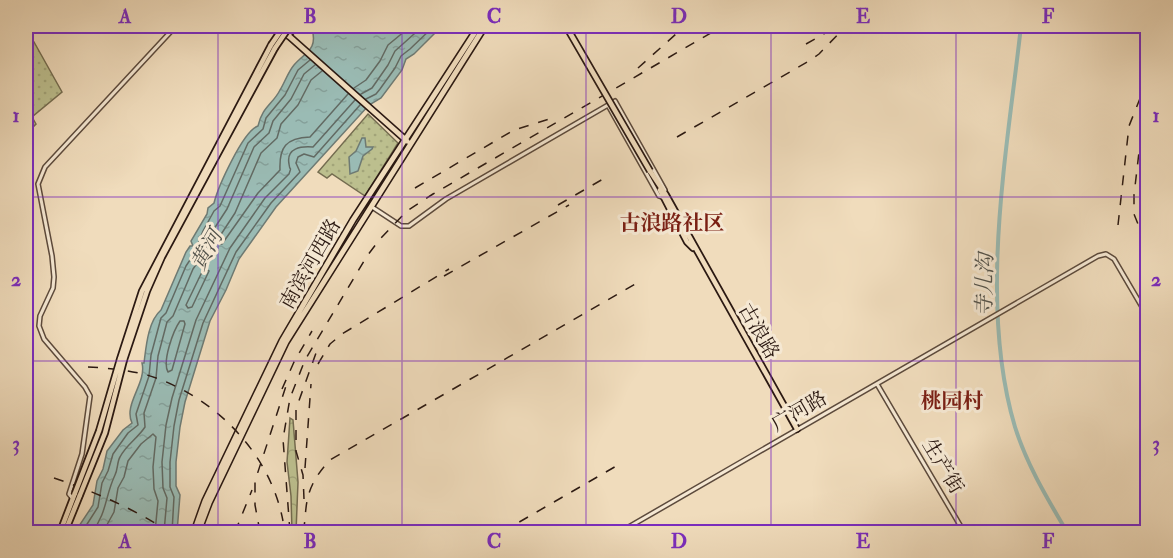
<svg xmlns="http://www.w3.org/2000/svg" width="1173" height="558" font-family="'IM FELL Double Pica','Noto Serif SC',serif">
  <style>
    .grass { fill: url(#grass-dots); stroke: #746c50; stroke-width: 1.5 }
    .forest { fill: url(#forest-crowns); stroke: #746c50; stroke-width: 1.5 }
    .water { fill: url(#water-ripples); stroke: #6e7a73; stroke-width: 1.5 }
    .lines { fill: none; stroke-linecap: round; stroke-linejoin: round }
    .shore { stroke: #626a63; stroke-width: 1.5 }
    .river { stroke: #9abbb4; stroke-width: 4 }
    .minor-casing { stroke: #5c4a3c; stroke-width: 6 }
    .major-casing { stroke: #2b1912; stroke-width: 8 }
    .highway-casing { stroke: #2b1912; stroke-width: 8 }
    .minor { stroke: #f5e8d3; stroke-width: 3 }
    .major { stroke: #f0dcbc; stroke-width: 4.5 }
    .highway { stroke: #f0dcbc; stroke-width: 5 }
    .rail { stroke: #2b1912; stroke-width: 1.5; stroke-dasharray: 10 10; stroke-linecap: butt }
    .major-bridge-casing { stroke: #2b1912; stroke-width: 8; stroke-linecap: butt }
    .major-bridge { stroke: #f0dcbc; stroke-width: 4.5 }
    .grid { fill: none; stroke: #7b2cbf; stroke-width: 1.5; stroke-opacity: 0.55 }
    .labels { text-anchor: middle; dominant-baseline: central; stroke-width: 6; stroke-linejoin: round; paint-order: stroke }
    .street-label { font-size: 20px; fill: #2b1912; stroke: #f5e8d3 }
    .neighbourhood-label { font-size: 21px; font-weight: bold; fill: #7a1f14; stroke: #f5e8d3 }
    .water-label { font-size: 21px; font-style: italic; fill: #52524b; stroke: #f5e8d3 }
    .neatline { fill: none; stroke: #7b2cbf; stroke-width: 2 }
    .grid-label { font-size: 20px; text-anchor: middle; font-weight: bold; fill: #7b2cbf }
  </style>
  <defs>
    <pattern id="grass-dots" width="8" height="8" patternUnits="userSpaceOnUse" patternTransform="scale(1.5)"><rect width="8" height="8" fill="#bcbf8e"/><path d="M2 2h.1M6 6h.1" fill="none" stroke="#a2a479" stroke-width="1.8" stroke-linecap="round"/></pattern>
    <pattern id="forest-crowns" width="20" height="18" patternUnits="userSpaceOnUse" patternTransform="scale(1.5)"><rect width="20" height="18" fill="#bcbf8e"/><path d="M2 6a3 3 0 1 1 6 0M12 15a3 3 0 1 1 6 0" fill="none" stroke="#a2a479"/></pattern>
    <pattern id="water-ripples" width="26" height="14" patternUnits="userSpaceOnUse" patternTransform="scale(1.5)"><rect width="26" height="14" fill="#9abbb4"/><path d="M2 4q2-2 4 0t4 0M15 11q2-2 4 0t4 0" fill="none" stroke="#85a09a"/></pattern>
  </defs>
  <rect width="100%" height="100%" fill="#f0dcbc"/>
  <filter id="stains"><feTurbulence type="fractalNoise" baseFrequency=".00333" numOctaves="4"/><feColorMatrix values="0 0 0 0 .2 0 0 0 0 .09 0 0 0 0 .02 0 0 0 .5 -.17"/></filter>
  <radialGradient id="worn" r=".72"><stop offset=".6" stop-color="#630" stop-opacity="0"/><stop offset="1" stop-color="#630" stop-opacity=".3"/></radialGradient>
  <path class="grass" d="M34,42L62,92L32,117L36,124L26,134V48Z
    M368,114L398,143L365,196L332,174L327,178L318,172Z"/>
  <path class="forest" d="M290,418L293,420L298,482L296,532H292L291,496L287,462Z"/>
  <path class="water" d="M316,26H442L414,54L406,59L402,70L381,98L369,105L276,207L239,259L226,290L210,321L185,402L180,427L176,462V486L180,495L177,532H75L93,505L97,481L103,469L107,451L123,430L132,423C123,404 147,383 142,363H144C146,347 148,321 161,310L186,252L190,246H193L191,241L207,214L208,208L214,203C218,187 243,131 258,126C262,107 273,104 280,90C285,82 288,72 294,65C305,52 318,50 312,29Z
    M362,138H365L366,147H373L372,149L363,156L358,171L350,174L349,157L356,151Z"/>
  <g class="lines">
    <path class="shore" d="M322,71L311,80L298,105L281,124L277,138L261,153L235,213L218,239V244H222L258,193L280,170C279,147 286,138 310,137L348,94
      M354,88L366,80L380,61L388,45L411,26
      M361,94L372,88L388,65L395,51L423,26
      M366,99L376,94L380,89L395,68L401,56L410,49L434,26
      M205,269L209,271L192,307L188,308L186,305L201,274Z
      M180,321H184L185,324L172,370L168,372C162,362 173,331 180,321Z
      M82,532L98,507L102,483L108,471L113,454L128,433L138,425L136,414L149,376L151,355L161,318L166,313L186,266L198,248L199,241L203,231L214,211L220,206L248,143L263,129L266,118L285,95L298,70L310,60
      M92,532C107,513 105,496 115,475C118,469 117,462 120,457C126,445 138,438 145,427L144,413L156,378L158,356L167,322L173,316L193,269L205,252L210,235L227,209L254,147L269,133L273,121L291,99L304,74L315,65
      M103,532L114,512L118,488L124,477L128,461L141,444L153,434L156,437L153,467L154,489L158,501L155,532
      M164,532L167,498L163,488L162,462L166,425L172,398L196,320L230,248L265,198L289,174C292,165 290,173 289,164C286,148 301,146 313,147L355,100
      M172,532L174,497L170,487V462L174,426L179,400L203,323L236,252L271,203L300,172L296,163L298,157L304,154L314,157L360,105"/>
    <path class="river" d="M1021,26C1007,152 978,303 1015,427C1027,465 1047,498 1067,532"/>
    <g class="minor-casing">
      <path id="minor" d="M608,105L659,196L662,197
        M372,207L401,226H409L446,199L615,101L665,190
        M877,384L964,532
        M73,499L69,494L82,454L90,396L85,387L44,339L39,326L40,316L53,288L54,277L52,256L38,184L45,167L176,26
        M620,532L1098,256L1106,254L1114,259L1148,317"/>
    </g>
    <g class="major-casing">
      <path id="major" d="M288,35L296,26
        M650,171L666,195L797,429
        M660,190L687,242L693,248
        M120,359L142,291L271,45
        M124,360L147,291L162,257L275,48
        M60,532L75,493
        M65,532L80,495"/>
    </g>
    <g class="highway-casing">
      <path id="highway" d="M274,26L290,37L407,141
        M194,532L205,501L282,341L353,220L479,26
        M198,532L209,503L286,342L485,26"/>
    </g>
    <use href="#minor" class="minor"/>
    <use href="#major" class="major"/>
    <use href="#highway" class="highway"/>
    <path class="rail" d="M1147,26L1148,27
      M806,44L838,26
      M638,68L685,26
      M1148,75L1134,195V214L1148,249
      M677,137L809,61L819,54L846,26
      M415,188L514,130L556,117
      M558,205L610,175
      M1118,225L1129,126L1141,96
      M444,276L569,205
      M318,364L330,344L342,334L449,269
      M88,367C108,368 128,370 147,375C213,395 270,452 283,521
      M282,389L294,362L312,331
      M305,468L311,384
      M54,478C95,492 133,508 169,532
      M304,499L303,475L296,451V409L316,353
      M235,532L252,490
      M260,532L255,505V481L287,383
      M290,532L283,439L290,398L305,360L367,256L380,239L407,211L433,194L723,26
      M303,532C305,524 305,516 306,508C308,488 317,474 330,460L637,283
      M502,532L618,465"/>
    <g class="major-bridge-casing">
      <path id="major-bridge" d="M566,26L650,171
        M271,45L284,26
        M275,48L290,26
        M75,493L99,431L120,359
        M80,495L105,433L124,360"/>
    </g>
    <use href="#major-bridge" class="major-bridge"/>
  </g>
  <path class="grid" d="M218,26V532M402,26V532M586,26V532M771,26V532M956,26V532M26,197H1148M26,361H1148"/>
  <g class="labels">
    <g class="street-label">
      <text transform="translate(310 264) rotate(-60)">南滨河西路</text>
      <text transform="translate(759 331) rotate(60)">古浪路</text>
      <text transform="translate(799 411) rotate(-30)">广河路</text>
      <text transform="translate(943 466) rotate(59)">生产街</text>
    </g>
    <g class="neighbourhood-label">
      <text x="672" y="223">古浪路社区</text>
      <text x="952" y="401">桃园村</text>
    </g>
    <g class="water-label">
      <text transform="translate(207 250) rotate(-61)">黄河</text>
      <text transform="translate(985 285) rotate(-89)">寺儿沟</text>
    </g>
  </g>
  <rect width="1173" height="558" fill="none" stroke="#f0dcbc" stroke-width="66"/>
  <rect x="33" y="33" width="1107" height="492" class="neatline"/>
  <g class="grid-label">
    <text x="125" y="23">A</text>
    <text x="310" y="23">B</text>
    <text x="494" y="23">C</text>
    <text x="679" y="23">D</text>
    <text x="863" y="23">E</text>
    <text x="1048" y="23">F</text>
    <text x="16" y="122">1</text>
    <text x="1156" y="122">1</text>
    <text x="16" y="286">2</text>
    <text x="1156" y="286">2</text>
    <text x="16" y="450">3</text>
    <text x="1156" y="450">3</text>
    <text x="125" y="548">A</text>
    <text x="310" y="548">B</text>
    <text x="494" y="548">C</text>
    <text x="679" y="548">D</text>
    <text x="863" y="548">E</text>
    <text x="1048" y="548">F</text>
  </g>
  <rect width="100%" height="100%" filter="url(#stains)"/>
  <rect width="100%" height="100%" fill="url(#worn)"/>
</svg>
